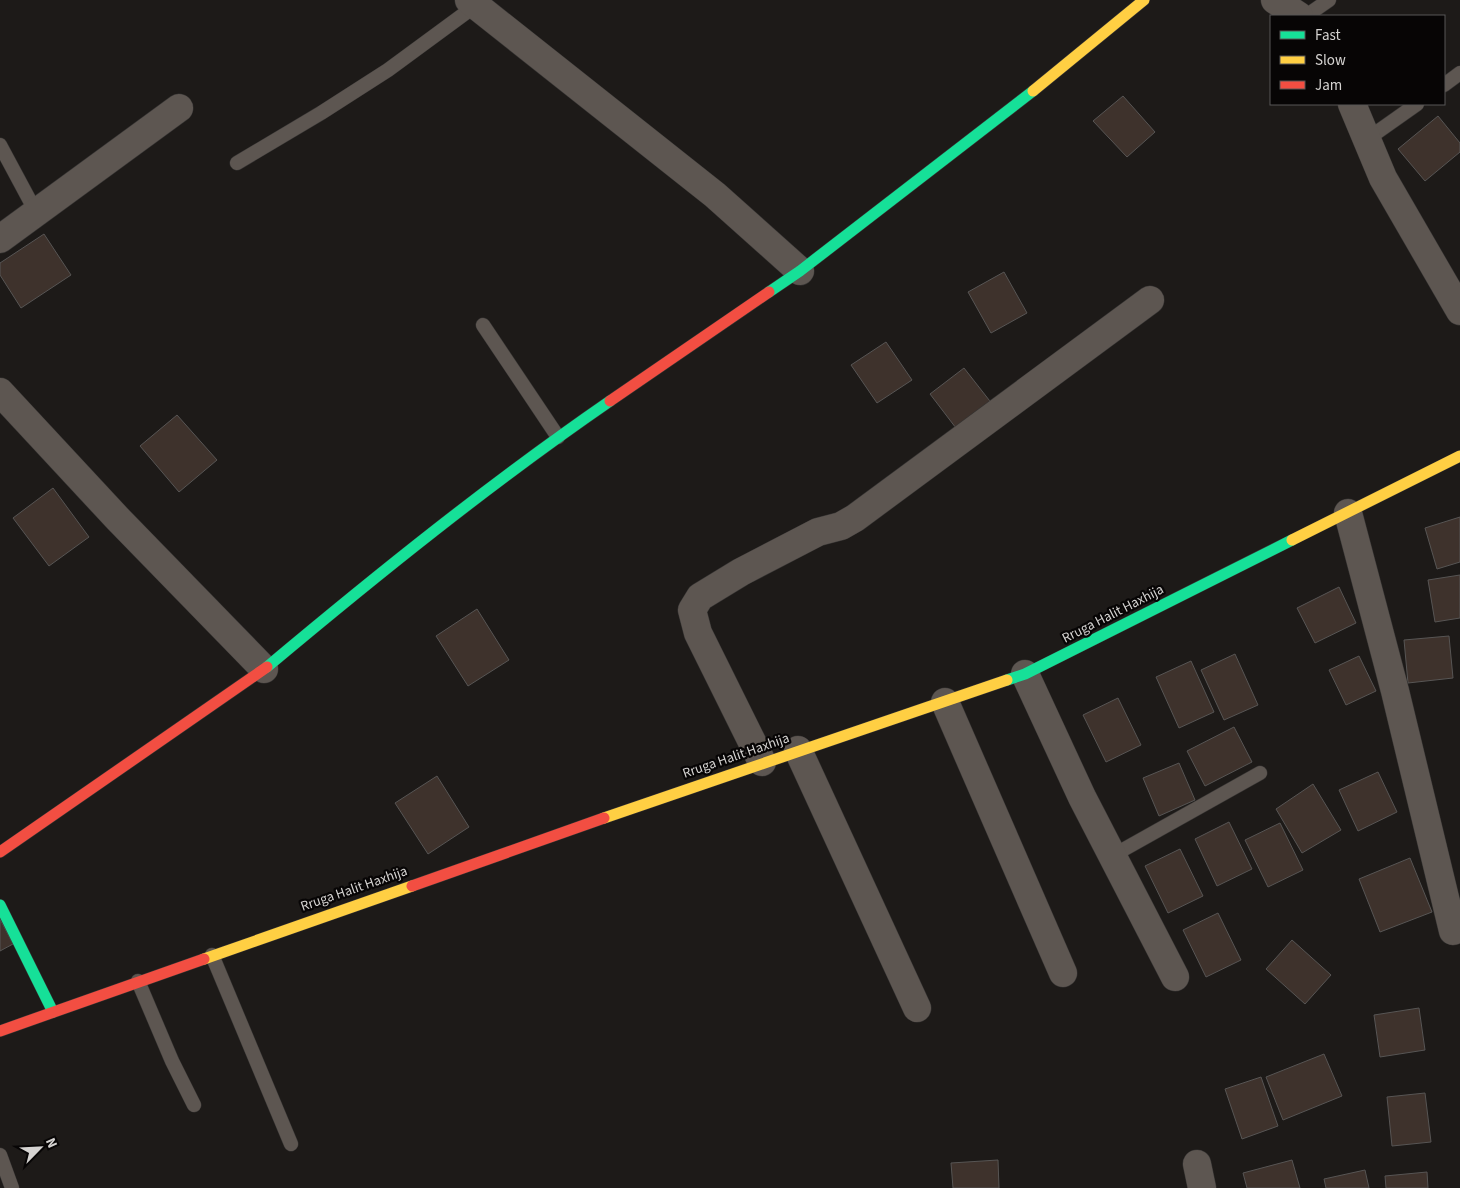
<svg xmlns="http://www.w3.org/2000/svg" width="1460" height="1188" font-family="'Source Sans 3',sans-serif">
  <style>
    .building { fill: #3e322c; stroke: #575554 }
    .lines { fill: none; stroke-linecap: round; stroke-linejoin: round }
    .lane-casing { stroke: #363433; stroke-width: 15 }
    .street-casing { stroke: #363433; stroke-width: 29 }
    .fast-casing { stroke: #363433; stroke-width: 12 }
    .slow-casing { stroke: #363433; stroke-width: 12 }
    .jam-casing { stroke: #363433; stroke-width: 12 }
    .lane { stroke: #5d5651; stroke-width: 14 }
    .street { stroke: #5d5651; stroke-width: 28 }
    .fast { stroke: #16e098; stroke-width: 11 }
    .slow { stroke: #ffcf43; stroke-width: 11 }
    .jam { stroke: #f24e42; stroke-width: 11 }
    .labels { text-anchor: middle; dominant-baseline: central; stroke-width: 4.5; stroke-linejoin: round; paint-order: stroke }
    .street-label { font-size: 14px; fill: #d5d3d1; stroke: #070505 }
  </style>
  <rect width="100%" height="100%" fill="#1d1a18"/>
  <path class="building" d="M1123,96L1155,132L1127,157L1093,121Z
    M1438,116L1460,143V152L1425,181L1398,149Z
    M44,234L71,275L21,308L0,275V263Z
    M1004,272L1027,313L991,333L968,292Z
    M886,342L912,380L877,403L851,365Z
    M964,368L993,405L959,432L930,394Z
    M177,415L217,460L179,492L140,446Z
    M53,488L89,537L49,566L13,518Z
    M1460,517V562L1437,569L1425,528Z
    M1460,575V618L1435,622L1428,580Z
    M1339,587L1356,623L1315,643L1297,608Z
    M477,609L509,660L468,686L436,636Z
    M1449,636L1453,678L1408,683L1404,640Z
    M1235,654L1258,705L1224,720L1201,670Z
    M1359,656L1376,691L1346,705L1329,670Z
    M1191,661L1214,712L1179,728L1156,677Z
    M1118,698L1141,745L1106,762L1083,715Z
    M1234,727L1252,762L1205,786L1187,751Z
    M1179,763L1195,800L1159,816L1143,778Z
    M1378,772L1397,812L1358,831L1339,790Z
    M437,776L469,827L428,854L395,803Z
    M1313,784L1341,830L1302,853L1276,809Z
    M1229,822L1252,869L1217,886L1195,839Z
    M1280,823L1303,870L1268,887L1245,840Z
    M1180,849L1203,896L1168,913L1145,866Z
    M1410,858L1432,912L1380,932L1359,879Z
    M1218,913L1241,960L1206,977L1183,930Z
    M0,919L13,944L0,951Z
    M1292,940L1331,975L1305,1004L1266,969Z
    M1419,1008L1425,1050L1380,1057L1374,1015Z
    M1324,1054L1342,1096L1283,1120L1266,1077Z
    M1261,1077L1278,1126L1242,1139L1225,1089Z
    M1425,1093L1431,1142L1392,1146L1387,1097Z
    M998,1160L999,1188H953L951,1163Z
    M1292,1160L1300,1188H1247L1243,1173Z
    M1365,1170L1369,1188H1326L1324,1179Z
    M1427,1172L1428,1188H1386L1385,1176Z"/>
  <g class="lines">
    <g class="lane-casing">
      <path id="lane" d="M1306,16L1329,0
        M1444,85L1460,73
        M1366,140L1417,104
        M0,145L37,214
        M237,163L321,113L388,70L475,6
        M483,325L558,437
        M1112,856L1260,773
        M212,955L291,1144
        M138,981L172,1061L194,1105
        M0,1155L12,1188"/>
    </g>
    <g class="street-casing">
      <path id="street" d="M469,0L715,195L800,271
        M1275,0L1299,16
        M1352,104L1383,178L1460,311
        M0,239L179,108
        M0,392L118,519L264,669
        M1348,513L1395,691L1453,931
        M1025,674L1082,797L1175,977
        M945,702L1063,973
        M798,750L917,1008
        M762,762L698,633L692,610L700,597L741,572L818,532L841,526L855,518L1150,300
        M1197,1164L1202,1188"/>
    </g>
    <g class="fast-casing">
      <path id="fast" d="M769,292L800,271L1033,91
        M267,667C378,574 491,483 610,401
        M1007,680L1025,674L1292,540
        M0,905L53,1012"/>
    </g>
    <g class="slow-casing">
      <path id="slow" d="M1033,91L1144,0
        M1292,540L1460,456
        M604,818L1007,680
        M204,959L412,886"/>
    </g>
    <g class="jam-casing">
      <path id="jam" d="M610,401L769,292
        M0,852L267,667
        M412,886L604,818
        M0,1031L204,959"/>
    </g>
    <use href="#lane" class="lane"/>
    <use href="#street" class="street"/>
    <use href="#fast" class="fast"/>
    <use href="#slow" class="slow"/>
    <use href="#jam" class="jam"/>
  </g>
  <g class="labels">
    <g class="street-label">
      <text transform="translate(1113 614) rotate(-27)">Rruga Halit Haxhija</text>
      <text transform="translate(736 756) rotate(-19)">Rruga Halit Haxhija</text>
      <text transform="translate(354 889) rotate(-19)">Rruga Halit Haxhija</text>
    </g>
  </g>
  <rect x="1270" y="15" width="175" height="90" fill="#070505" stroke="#595757"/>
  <rect x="1280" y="31" width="25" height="8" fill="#16e098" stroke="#595757"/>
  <text x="1315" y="40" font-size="15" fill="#d5d3d1">Fast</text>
  <rect x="1280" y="56" width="25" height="8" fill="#ffcf43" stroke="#595757"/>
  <text x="1315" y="65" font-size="15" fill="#d5d3d1">Slow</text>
  <rect x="1280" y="81" width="25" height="8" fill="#f24e42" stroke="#595757"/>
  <text x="1315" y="90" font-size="15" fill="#d5d3d1">Jam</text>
  <g transform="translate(40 1148) rotate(66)" stroke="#070505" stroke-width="4" paint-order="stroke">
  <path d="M0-4L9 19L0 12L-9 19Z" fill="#d5d3d1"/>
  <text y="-8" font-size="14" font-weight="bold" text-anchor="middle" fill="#d5d3d1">N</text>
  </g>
</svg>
